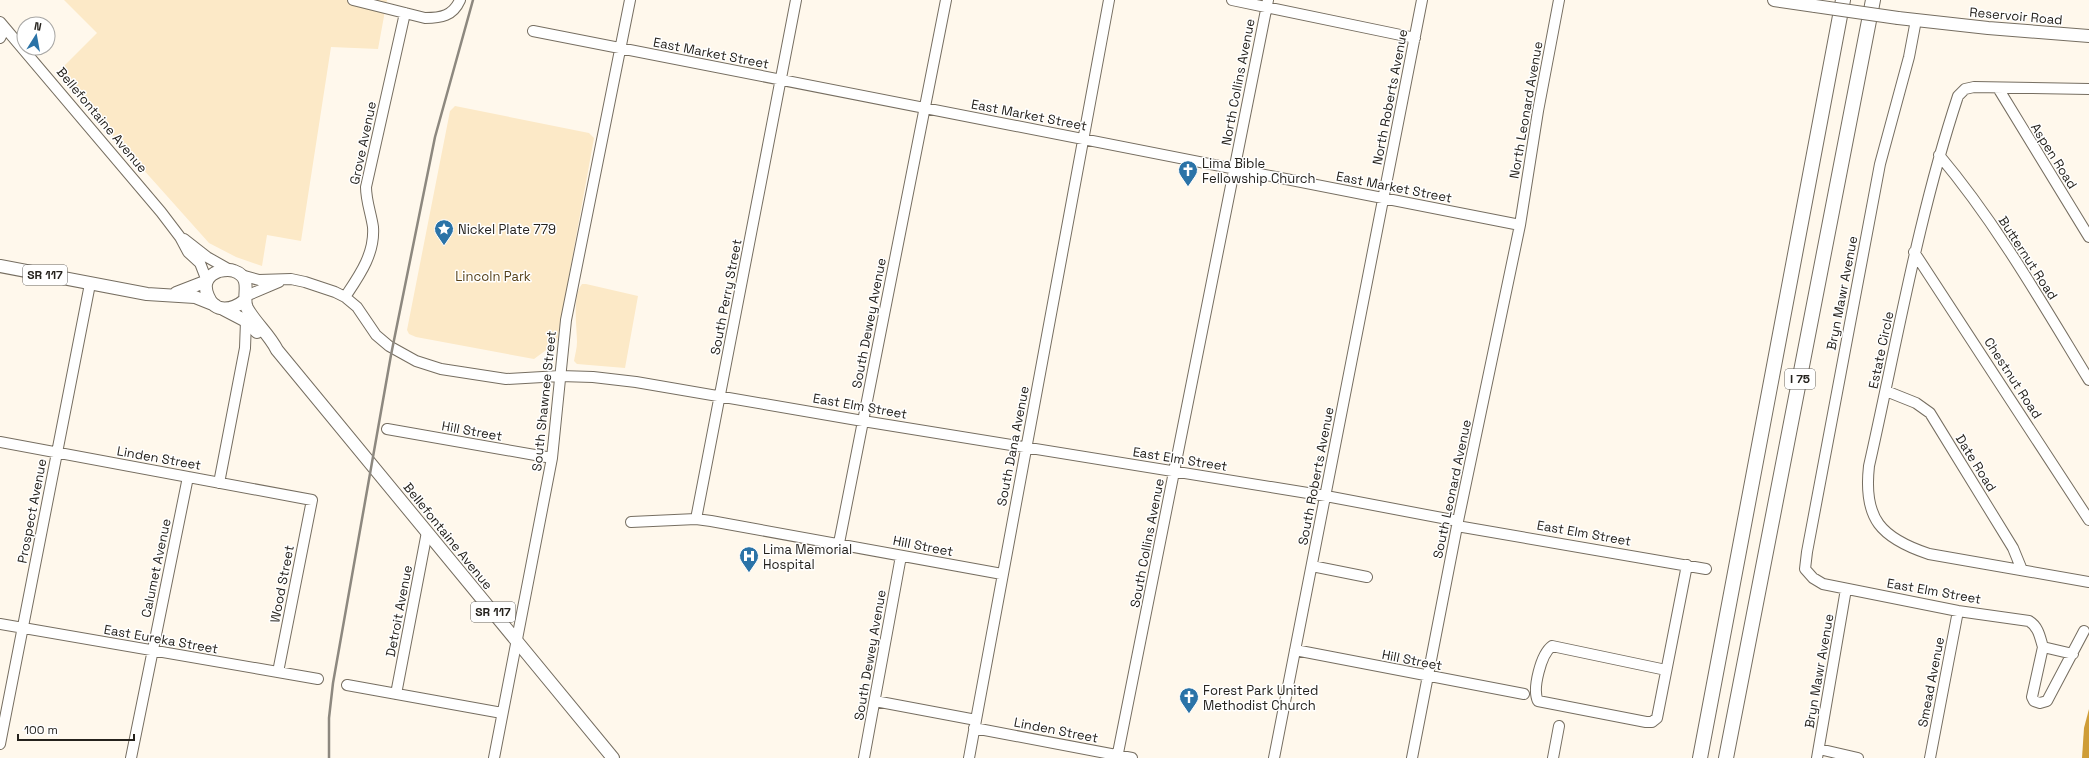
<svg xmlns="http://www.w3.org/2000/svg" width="2089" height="758" font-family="'Space Grotesk',sans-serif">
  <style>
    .green { fill: #fce9c7 }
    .water { fill: #cf9d37 }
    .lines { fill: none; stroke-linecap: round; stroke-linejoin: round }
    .minor-casing { stroke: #766e61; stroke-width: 12 }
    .major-casing { stroke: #766e61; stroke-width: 14 }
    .highway-casing { stroke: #766e61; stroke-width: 16 }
    .minor { stroke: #fff; stroke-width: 10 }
    .major { stroke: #fff; stroke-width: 12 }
    .highway { stroke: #fff; stroke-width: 14 }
    .rail { stroke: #8d887f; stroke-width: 2.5 }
    .major-bridge-casing { stroke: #766e61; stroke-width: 14; stroke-linecap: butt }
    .major-bridge { stroke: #fff; stroke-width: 12 }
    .labels { text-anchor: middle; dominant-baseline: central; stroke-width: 3; stroke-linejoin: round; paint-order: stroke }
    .shield { fill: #fff; stroke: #666461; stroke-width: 1 }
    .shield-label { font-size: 12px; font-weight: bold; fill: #25221d }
    .street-label { font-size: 13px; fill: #25221d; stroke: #fff }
    .poi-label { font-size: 13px; fill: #25221d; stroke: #fff; text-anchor: start }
    .park-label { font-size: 13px; fill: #543f16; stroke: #fff }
  </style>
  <rect width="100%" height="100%" fill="#fff8ec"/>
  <path class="green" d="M64,0H387L378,49L331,47L301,241L267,235L262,266L236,257L209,243L57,73L97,33Z
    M455,106L589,133L594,138L557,342L534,359L416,337L409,334L407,330L450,111Z
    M586,284L638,296L625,368L577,364L574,361C575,355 577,348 577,342C577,328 572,296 582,284Z"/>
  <path class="water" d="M2089,709V758H2082L2084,728Z"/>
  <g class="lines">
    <g class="minor-casing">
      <path id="minor" d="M353,0L425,18C441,18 453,16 460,0
        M1232,0L1415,38
        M1916,20L1909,57L1880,164L1807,552L1805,569L1813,578L1823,584L1958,611L2029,621C2039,627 2040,638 2043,647L2073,654
        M0,22L161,212L180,237L188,252L200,263L207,281
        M533,31L1520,225
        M0,38L5,28
        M1998,88L2089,237
        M2089,89L1974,87L1965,89L1958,96C1918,217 1897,342 1869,466C1863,519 1881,538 1929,554L2089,582
        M1939,155C1997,224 2042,303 2089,380
        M184,239L207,257L230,270
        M1914,252L2089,520
        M241,275L259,280L291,279L305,282L335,292L345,297L357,307L376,335L389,346L416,361L441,369L506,379L560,376L593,377L636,382L863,421L1326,496L1458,521
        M246,296L279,282
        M345,297C359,276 375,254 373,227C371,213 366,201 366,187L405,13
        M1886,391L1916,403L1930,413L2013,548L2022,570
        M387,429L552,458
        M0,442L312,500L278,672
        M219,483L245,348L246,321
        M696,519L796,0
        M631,522L696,519L711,521L1002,574
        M1457,526L1706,569
        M839,543L946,0
        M1312,566L1367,577
        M0,624L318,679
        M2043,647L2032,697L2034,701L2040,703L2047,701L2084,631
        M1295,650L1524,694
        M1666,670L1552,646C1541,654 1532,689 1538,701L1646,722H1652L1657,718L1687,565
        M347,685L502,713
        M396,694L427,532
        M875,701L976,720
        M974,728L1132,758
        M0,744L90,284
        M1819,749L1858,758
        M131,758L188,477
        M494,758L552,458L566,320L630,0
        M864,758L901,556
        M969,758L1109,0
        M1117,758L1268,0
        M1274,758L1422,0
        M1412,758L1458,521L1520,225L1538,111L1559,0
        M1553,758L1559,726
        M1817,758L1846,589
        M1930,758L1958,611"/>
    </g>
    <g class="major-casing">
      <path id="major" d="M1774,0L1815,6
        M1898,18L1988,28L2089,36
        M0,266L147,294L195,297L215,305
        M176,293L207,281
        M245,300C233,310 215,314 208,296C206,291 205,285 207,281C209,276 214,273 219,271C224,270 229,269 234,271C254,278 241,296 247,308C255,323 269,334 277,350L613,758
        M223,309L246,321L257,332"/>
    </g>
    <g class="highway-casing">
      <path id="highway" d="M1700,758L1843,0
        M1726,758L1873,0"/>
    </g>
    <use href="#minor" class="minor"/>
    <use href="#major" class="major"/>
    <use href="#highway" class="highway"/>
    <path class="rail" d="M329,758V718L333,683L391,355L435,137L473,0"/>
    <g class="major-bridge-casing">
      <path id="major-bridge" d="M1815,6L1898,18"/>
    </g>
    <use href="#major-bridge" class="major-bridge"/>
  </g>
  <defs>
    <g id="church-pin" transform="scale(1)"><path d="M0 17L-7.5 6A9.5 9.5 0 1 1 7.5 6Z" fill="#2b73a7" stroke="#fff"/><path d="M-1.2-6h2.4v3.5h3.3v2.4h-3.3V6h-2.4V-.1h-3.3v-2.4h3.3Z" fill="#fff"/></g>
    <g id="sight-pin" transform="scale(1)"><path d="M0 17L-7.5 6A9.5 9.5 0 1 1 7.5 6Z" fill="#2b73a7" stroke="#fff"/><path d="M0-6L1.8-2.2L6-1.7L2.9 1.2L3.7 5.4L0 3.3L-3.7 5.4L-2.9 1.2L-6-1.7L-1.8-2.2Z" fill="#fff"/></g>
    <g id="hospital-pin" transform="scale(1)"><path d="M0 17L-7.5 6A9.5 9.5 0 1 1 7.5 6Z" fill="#2b73a7" stroke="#fff"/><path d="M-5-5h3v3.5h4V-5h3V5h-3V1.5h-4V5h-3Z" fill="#fff"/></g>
  </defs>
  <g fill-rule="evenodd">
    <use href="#church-pin" x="1188" y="170"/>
    <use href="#sight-pin" x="444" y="229"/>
    <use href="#hospital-pin" x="749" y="556"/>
    <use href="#church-pin" x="1189" y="697"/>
  </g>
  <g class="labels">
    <g class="shield">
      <rect x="23" y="265" width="44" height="20" rx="3"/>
      <rect x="1785" y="369" width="30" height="20" rx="3"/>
      <rect x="471" y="602" width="44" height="20" rx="3"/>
    </g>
    <g class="shield-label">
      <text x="45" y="275">SR 117</text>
      <text x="1800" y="379">I 75</text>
      <text x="493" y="612">SR 117</text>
    </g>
    <g class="street-label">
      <text transform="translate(2016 16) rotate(5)">Reservoir Road</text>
      <text transform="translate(711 53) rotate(11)">East Market Street</text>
      <text transform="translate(1238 82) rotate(-79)">North Collins Avenue</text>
      <text transform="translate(1390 97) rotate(-79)">North Roberts Avenue</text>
      <text transform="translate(1526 110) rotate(-80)">North Leonard Avenue</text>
      <text transform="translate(1029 115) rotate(11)">East Market Street</text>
      <text transform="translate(102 120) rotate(50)">Bellefontaine Avenue</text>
      <text transform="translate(363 143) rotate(-78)">Grove Avenue</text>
      <text transform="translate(2054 156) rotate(58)">Aspen Road</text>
      <text transform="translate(1394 187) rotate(11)">East Market Street</text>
      <text transform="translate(2028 258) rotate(57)">Butternut Road</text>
      <text transform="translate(1842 293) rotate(-79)">Bryn Mawr Avenue</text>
      <text transform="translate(726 297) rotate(-79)">South Perry Street</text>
      <text transform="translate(869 323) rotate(-79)">South Dewey Avenue</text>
      <text transform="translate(1881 350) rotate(-78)">Estate Circle</text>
      <text transform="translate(2013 378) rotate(57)">Chestnut Road</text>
      <text transform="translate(544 401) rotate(-84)">South Shawnee Street</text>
      <text transform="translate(860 406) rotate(10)">East Elm Street</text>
      <text transform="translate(472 431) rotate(10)">Hill Street</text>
      <text transform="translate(1013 446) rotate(-79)">South Dana Avenue</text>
      <text transform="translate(159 458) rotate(10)">Linden Street</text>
      <text transform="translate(1180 459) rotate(9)">East Elm Street</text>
      <text transform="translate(1976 463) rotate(58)">Date Road</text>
      <text transform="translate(1316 476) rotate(-79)">South Roberts Avenue</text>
      <text transform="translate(1452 489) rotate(-78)">South Leonard Avenue</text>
      <text transform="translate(32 511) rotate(-79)">Prospect Avenue</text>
      <text transform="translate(1584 533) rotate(10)">East Elm Street</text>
      <text transform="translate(448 536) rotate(51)">Bellefontaine Avenue</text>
      <text transform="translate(1147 543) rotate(-79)">South Collins Avenue</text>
      <text transform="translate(923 546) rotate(11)">Hill Street</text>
      <text transform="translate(156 568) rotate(-78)">Calumet Avenue</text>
      <text transform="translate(282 584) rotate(-79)">Wood Street</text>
      <text transform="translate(1934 591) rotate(10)">East Elm Street</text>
      <text transform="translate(399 611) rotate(-79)">Detroit Avenue</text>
      <text transform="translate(161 639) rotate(10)">East Eureka Street</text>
      <text transform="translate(870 655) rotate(-80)">South Dewey Avenue</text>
      <text transform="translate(1412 660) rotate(11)">Hill Street</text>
      <text transform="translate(1819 671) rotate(-80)">Bryn Mawr Avenue</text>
      <text transform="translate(1931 682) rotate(-79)">Smead Avenue</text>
      <text transform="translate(1056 730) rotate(11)">Linden Street</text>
    </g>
    <g class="poi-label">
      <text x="1202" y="163">Lima Bible<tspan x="1202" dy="15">Fellowship Church</tspan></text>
      <text x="458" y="229">Nickel Plate 779</text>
      <text x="763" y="549">Lima Memorial<tspan x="763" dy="15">Hospital</tspan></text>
      <text x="1203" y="690">Forest Park United<tspan x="1203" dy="15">Methodist Church</tspan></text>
    </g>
    <g class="park-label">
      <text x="493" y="276">Lincoln Park</text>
    </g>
  </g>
  <g transform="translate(36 36) rotate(11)"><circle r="19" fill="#ffffff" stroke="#a8a7a5"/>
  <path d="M0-3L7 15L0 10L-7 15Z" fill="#2b73a7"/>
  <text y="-6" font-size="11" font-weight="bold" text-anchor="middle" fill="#25221d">N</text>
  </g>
  <path d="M18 734v6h116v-6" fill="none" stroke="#25221d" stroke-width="2"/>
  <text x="24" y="734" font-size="12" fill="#25221d" stroke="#ffffff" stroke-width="3" paint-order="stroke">100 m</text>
</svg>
